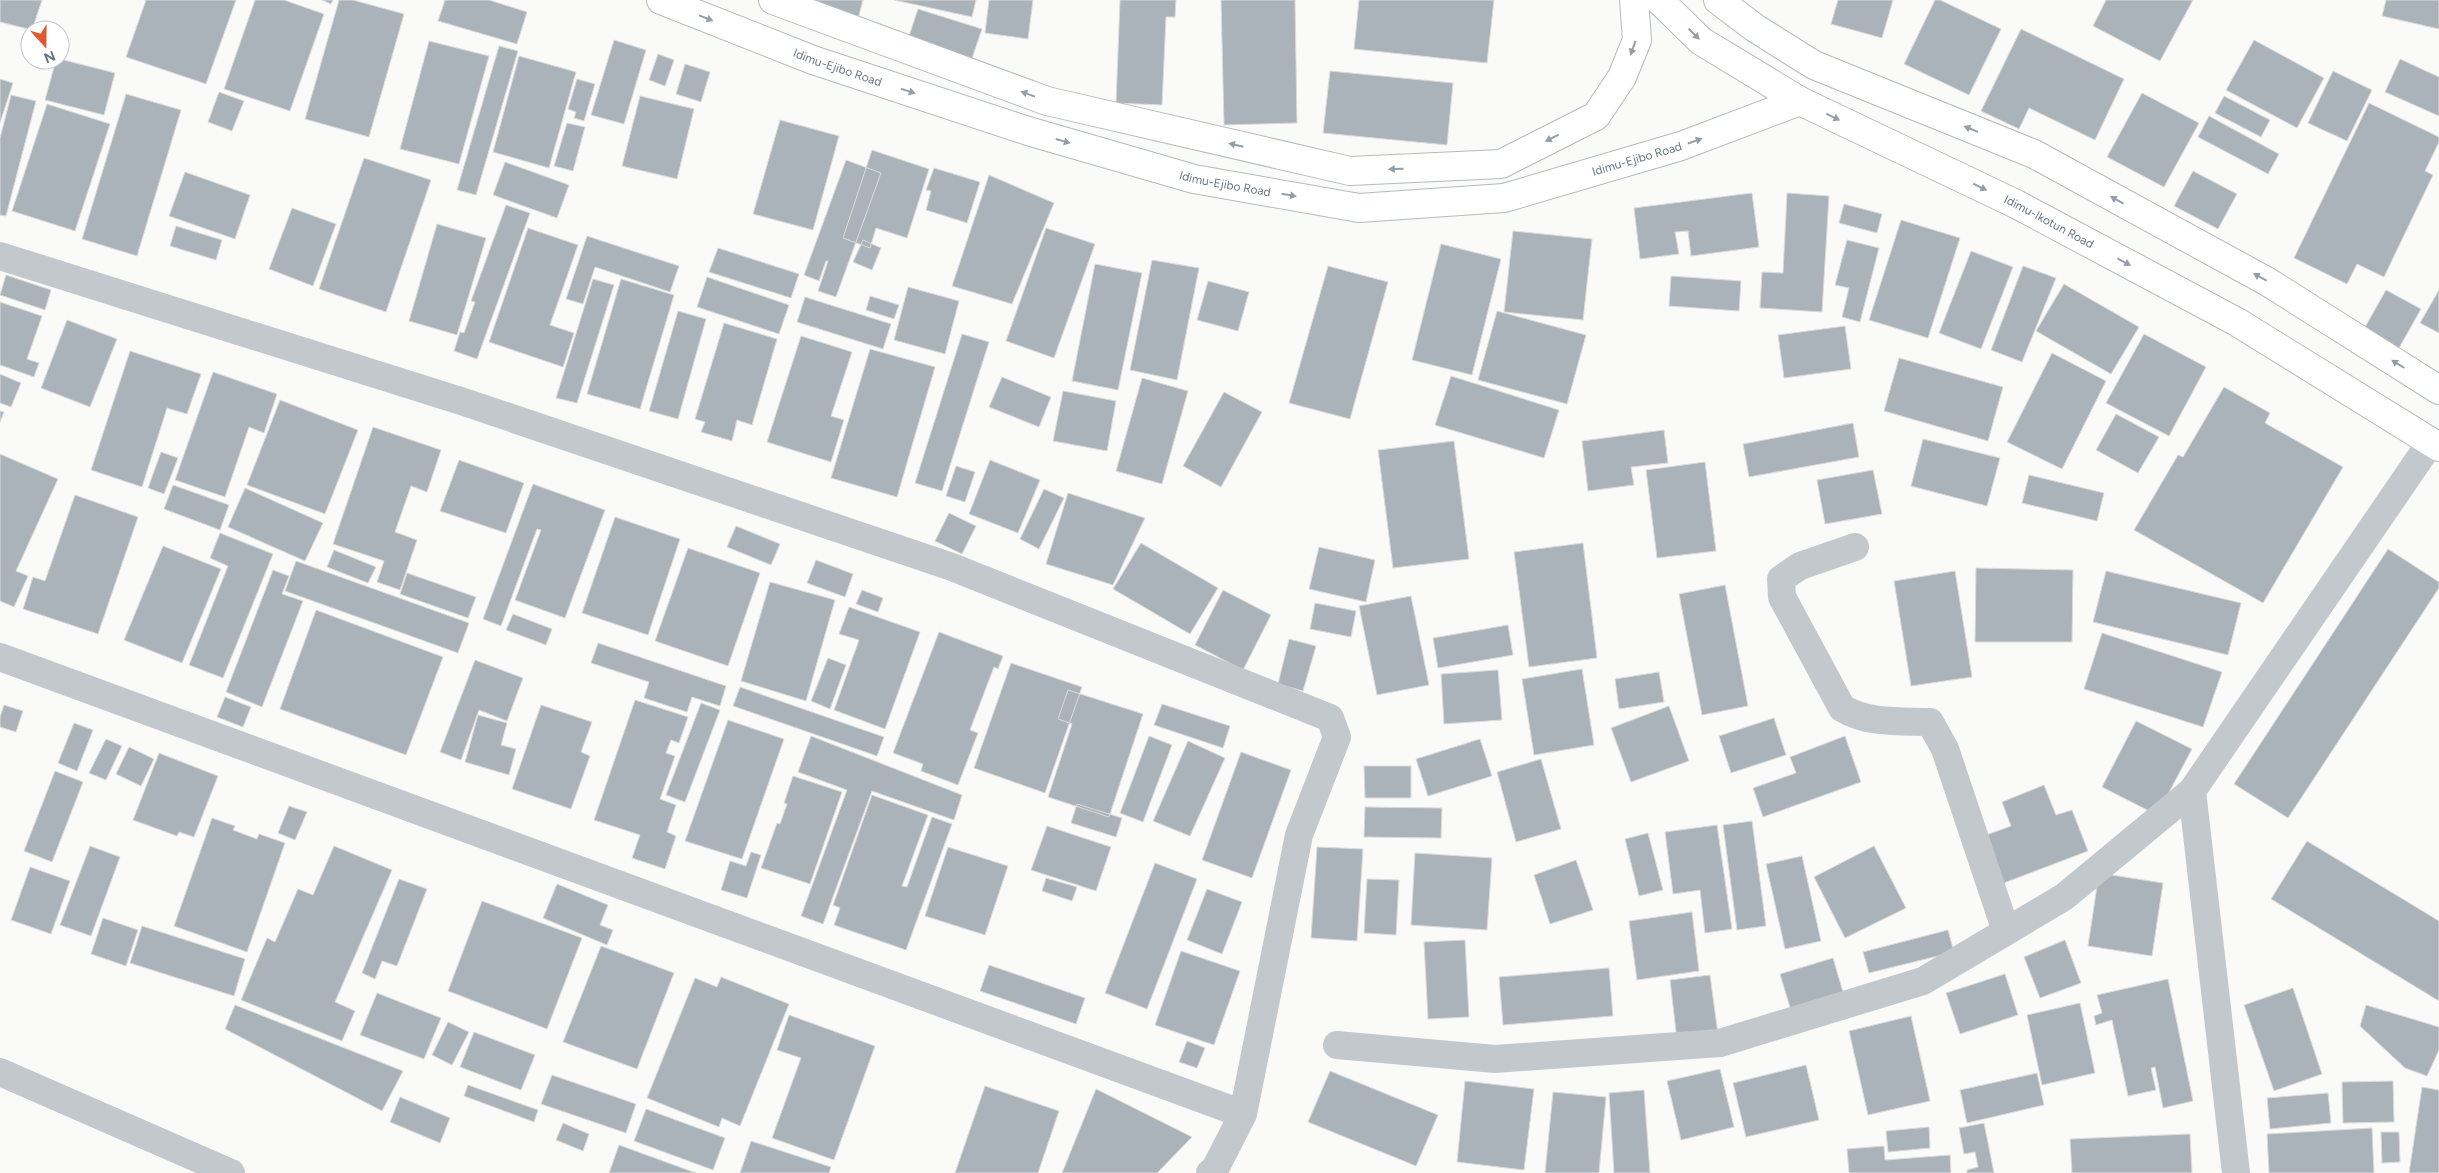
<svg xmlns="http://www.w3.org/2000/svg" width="2439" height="1173" font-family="Figtree,sans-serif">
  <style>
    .building { fill: #aab3b9; stroke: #dcdcda }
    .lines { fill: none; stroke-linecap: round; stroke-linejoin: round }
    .major-casing { stroke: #b5babe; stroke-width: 30 }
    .minor { stroke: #c3c8cc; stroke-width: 28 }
    .major { stroke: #fff; stroke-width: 28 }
    .oneway { fill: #939fa8 }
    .labels { text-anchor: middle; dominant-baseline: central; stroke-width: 5; stroke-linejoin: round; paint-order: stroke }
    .street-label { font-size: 12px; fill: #657683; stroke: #fff }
  </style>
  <rect width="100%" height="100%" fill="#fafaf8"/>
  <path class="building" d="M0,0H42L32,30L0,22Z
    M146,0H236L206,84L126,57Z
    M255,0H284L324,14L290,111L224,89Z
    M322,0H333L331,4Z
    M339,0H353L404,14L369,137L305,119Z
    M445,0H489L527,12L517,44L438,21Z
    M804,0H863L858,19Z
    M894,0H976L972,17Z
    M989,0H1033L1028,39L985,33Z
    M1120,0H1176L1175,17H1166L1162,105L1116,103Z
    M1221,0H1295L1297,123L1224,125Z
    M1359,0H1494L1487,63L1354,49Z
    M1838,0H1893L1882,38L1831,24Z
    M1935,0H1940L2001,29L1969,95L1904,64Z
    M2106,0H2193L2160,61L2093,26Z
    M2386,0H2439V29L2382,16Z
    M918,9L982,29L969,67L906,45Z
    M2021,29L2124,79L2095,140L2029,108L2019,129L1981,111Z
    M614,40L646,50L624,124L591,115Z
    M2254,40L2324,78L2297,128L2226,90Z
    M429,41L489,56L459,164L400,149Z
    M499,46L518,51L476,195L457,190Z
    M658,54L674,60L665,86L649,80Z
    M519,56L576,72L549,168L493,152Z
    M60,59L115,73L104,115L45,100L56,60Z
    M2400,59L2439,77V116L2385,92Z
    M685,64L710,72L701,102L676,94Z
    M1330,71L1453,83L1447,145L1323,133Z
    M2333,71L2372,90L2347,141L2308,123Z
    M0,79L13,83L0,123Z
    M577,79L595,84L584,121L574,118L576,112L568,109Z
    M219,92L244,101L232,131L208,122Z
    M2142,93L2199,123L2164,187L2107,157Z
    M126,94L181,110L137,256L82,239Z
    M11,95L36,101L6,216L0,215V138Z
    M640,96L694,109L677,179L622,166Z
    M2224,96L2270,120L2261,137L2215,113Z
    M2369,103L2439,137V142L2425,171L2433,175L2384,277L2357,264L2347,284L2294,258Z
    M47,104L110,124L75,231L12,211Z
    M2209,116L2279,154L2268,174L2198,137Z
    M780,120L839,136L813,230L753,214Z
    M567,123L585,127L573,171L554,166Z
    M872,150L929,169L907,238L876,228L870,248L843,238Z
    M364,158L431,180L386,312L319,289Z
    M846,160L881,173L836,297L818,291L828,261H826L819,281L804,275Z
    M505,162L569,185L557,218L493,195Z
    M934,168L980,182L967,223L926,210L931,191L926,190Z
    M2193,171L2237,194L2218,229L2174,206Z
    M185,172L250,195L235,239L169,216Z
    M989,175L1054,203L1012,304L952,286Z
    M1752,193L1759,247L1691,256L1688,231L1675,232L1679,254L1640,259L1634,208Z
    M1787,193L1829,196L1822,312L1760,308L1762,272L1783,273Z
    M1844,204L1882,214L1877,233L1839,223Z
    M506,205L530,213L477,359L454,351L460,332L464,333L475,302L471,301Z
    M292,208L336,224L313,286L269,269Z
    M1901,220L1960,238L1928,338L1869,320Z
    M437,224L486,238L457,335L409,321Z
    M176,226L222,240L216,260L170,246Z
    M528,228L578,245L550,325L574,333L563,367L489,342Z
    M1046,228L1095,244L1054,358L1006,341Z
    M1513,231L1592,239L1583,320L1504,312Z
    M587,236L679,266L670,292L595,267L583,304L566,299Z
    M863,240L881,248L872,270L853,262Z
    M1847,240L1879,248L1860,322L1842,317L1849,288L1835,285Z
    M1441,244L1501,259L1472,375L1412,360Z
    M718,248L799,274L791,298L709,272Z
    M1971,251L2013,267L1981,349L1939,333Z
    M1152,260L1199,268L1177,380L1130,370Z
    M1095,264L1142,273L1118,390L1072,381Z
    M1328,266L1388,282L1350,419L1289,403Z
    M2023,266L2056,278L2022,362L1991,350Z
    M6,275L51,290L45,310L0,295Z
    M1671,276L1741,281L1739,311L1669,306Z
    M707,277L789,305L779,334L697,307Z
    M593,279L614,285L577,403L556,398Z
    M621,279L674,295L640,409L587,394Z
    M1208,281L1249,292L1238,331L1197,320Z
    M2064,284L2139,327L2111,374L2036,331Z
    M908,287L959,301L945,354L894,340Z
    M2386,290L2421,309L2399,348L2364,329Z
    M2439,290V333L2420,323Z
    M870,296L899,305L894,319L866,310Z
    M805,297L891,324L883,349L797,322Z
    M0,302L42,316L27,359L39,363L34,377L0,365Z
    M678,311L706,319L678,419L649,411Z
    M1497,311L1586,335L1567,404L1478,380Z
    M67,320L117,339L90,407L41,388Z
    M724,323L777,339L752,425L737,420L732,441L701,432L705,422L695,419Z
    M1845,326L1851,369L1784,378L1778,335Z
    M962,334L989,342L942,491L915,483Z
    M2144,334L2206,367L2169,436L2106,403Z
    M801,336L852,352L831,416L844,420L831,462L767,442Z
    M870,349L935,367L897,497L831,478Z
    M130,351L201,374L187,414L167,408L142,487L91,470Z
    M2052,353L2106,381L2062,469L2007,442Z
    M1899,358L2003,387L1988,441L1884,411Z
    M213,372L277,394L264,433L249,427L225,497L175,480Z
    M0,374L21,383L11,407L0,403Z
    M1451,376L1559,410L1544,458L1435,425Z
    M1002,377L1051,397L1039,427L989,407Z
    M1142,378L1188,391L1162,484L1116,471Z
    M2224,387L2270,413L2265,423L2343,467L2263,603L2134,530L2178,455L2183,457Z
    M1063,391L1116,401L1107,451L1053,441Z
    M1224,392L1262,412L1221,487L1183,466Z
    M280,400L358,430L325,514L247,485Z
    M0,411L4,412L0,422Z
    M2116,414L2159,437L2138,473L2096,450Z
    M1853,423L1859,457L1749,477L1743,444Z
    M373,427L441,450L427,492L411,486L395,532L417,540L400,590L377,582L384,561L333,544Z
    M1664,430L1668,463L1631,467L1634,485L1588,491L1582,441Z
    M1923,439L2000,458L1987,506L1911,486Z
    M1454,441L1469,559L1393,568L1378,450Z
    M161,452L178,458L164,494L148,488Z
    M0,454L58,479L16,571L28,576L14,607L0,601Z
    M459,460L524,483L506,533L440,511Z
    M990,460L1040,480L1018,533L969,514Z
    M1705,462L1716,551L1657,558L1646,470Z
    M956,466L975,472L965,502L946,496Z
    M1873,470L1882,514L1825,524L1817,480Z
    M2029,475L2104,493L2097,521L2022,503Z
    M533,484L605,510L565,618L515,600L541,530L537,529L501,626L483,619Z
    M173,485L229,505L220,530L164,509Z
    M245,488L323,523L305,561L228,527Z
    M1044,489L1064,498L1039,549L1020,539Z
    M1068,493L1145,518L1113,585L1046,564Z
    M75,495L138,517L98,634L23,609L33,577L45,581Z
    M949,513L976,526L962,554L935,541Z
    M615,517L680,539L648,635L582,613Z
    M736,526L780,544L771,565L727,547Z
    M220,533L273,554L223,678L189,665L228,566L210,558Z
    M1141,543L1218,588L1190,634L1113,589Z
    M1583,543L1597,658L1529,667L1514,552Z
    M163,546L221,569L182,663L124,640Z
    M1319,547L1375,560L1366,602L1309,589Z
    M688,548L760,573L728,666L655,641Z
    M2388,549L2439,582V588L2288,818L2234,784Z
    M334,550L376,567L368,583L327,567Z
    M816,560L853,574L845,597L807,583Z
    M296,561L469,623L458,653L285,591Z
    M1976,568L2073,570L2072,642H1975Z
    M273,570L289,576L282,594L303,601L262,707L226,692Z
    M1955,571L1972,677L1911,686L1894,581Z
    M2106,571L2241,603L2228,655L2093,622Z
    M407,573L476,597L468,618L400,594Z
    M770,582L835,600L806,701L741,681Z
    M1725,585L1748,706L1702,715L1679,594Z
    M862,590L883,598L878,612L856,604Z
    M1223,590L1271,615L1243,670L1195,645Z
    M1411,596L1429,685L1377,695L1359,606Z
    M1315,603L1356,611L1351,637L1310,629Z
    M849,607L920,632L885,729L834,710L859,640L839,634Z
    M316,610L443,657L406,755L280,709Z
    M513,614L552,629L546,645L506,630Z
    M1508,625L1513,655L1438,668L1433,638Z
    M939,632L1003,656L998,669L994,667L970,730L978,733L958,785L921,771L923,764L893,753Z
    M2102,633L2222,672L2203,727L2084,689Z
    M1289,639L1316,646L1303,691L1278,684Z
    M598,643L726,686L720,706L692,697L687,712L644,698L649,682L591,663Z
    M828,658L846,665L830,709L811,701Z
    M475,660L523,678L507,721L479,710L461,760L440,752Z
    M1011,663L1082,687L1045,793L974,768Z
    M1582,669L1594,745L1534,755L1522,679Z
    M1498,670L1502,720L1444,724L1441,674Z
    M1659,672L1664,702L1619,709L1615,679Z
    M740,687L884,737L877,756L733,706Z
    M1068,690L1143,714L1109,817L1048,797L1072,724L1058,719Z
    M225,697L251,707L243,727L217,717Z
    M635,700L688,717L679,743L671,740L666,753L675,756L660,799L676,805L667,832L676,836L665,869L632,858L640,835L594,820Z
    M701,703L720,710L685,802L666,795Z
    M1162,704L1230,726L1223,748L1154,725Z
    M4,705L23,711L16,732L0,727V717Z
    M541,705L592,722L581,752L590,756L571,809L512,789Z
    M1669,706L1689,761L1631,782L1611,728Z
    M478,715L507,723L501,745L516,749L509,775L465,762Z
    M1774,718L1786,755L1731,773L1719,736Z
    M728,720L784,739L742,859L685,841Z
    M2136,721L2192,749L2157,815L2102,787Z
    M74,723L93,730L77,771L58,763Z
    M811,736L962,795L954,820L872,791L823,924L801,916L847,790L798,772Z
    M1149,736L1172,745L1143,822L1120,813Z
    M1845,736L1861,782L1763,817L1753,788L1796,773L1790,757Z
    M106,739L122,746L106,780L89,773Z
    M1480,739L1492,776L1428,796L1416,759Z
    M1188,741L1225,758L1190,836L1153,821Z
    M129,747L154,759L141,786L116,774Z
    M1241,752L1291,770L1252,878L1202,860Z
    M159,753L218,776L194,837L179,832L177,836L133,820Z
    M1541,759L1561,829L1516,842L1497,772Z
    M1364,766H1411V798H1365Z
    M55,771L83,782L52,862L24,851Z
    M793,776L842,792L810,884L761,868L777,823L780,824L787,804L784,803Z
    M2044,785L2056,815L2072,810L2088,851L1996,886L1978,838L2011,826L2002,802Z
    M872,795L928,815L902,886L907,887L932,817L952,824L906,950L834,925L840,908L833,905Z
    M1077,804L1122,818L1116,837L1071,823Z
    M289,806L307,812L295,840L278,833Z
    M1365,807L1442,808L1441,838L1364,837Z
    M212,818L235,826L233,830L257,839L259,834L285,843L247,952L174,926Z
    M1752,821L1766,926L1737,930L1723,825Z
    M1717,825L1732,929L1705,933L1700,890L1673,894L1665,832Z
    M1047,826L1111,847L1096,891L1031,870Z
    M1648,833L1663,890L1639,896L1625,839Z
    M2307,841L2439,921V1001L2271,899Z
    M90,846L120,857L91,936L60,925Z
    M334,846L392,870L335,1002L355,1011L342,1041L241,1000L267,938L275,942L298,889L313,895Z
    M1874,846L1906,908L1845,938L1814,877Z
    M948,847L1008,866L985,935L925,916Z
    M1317,847L1363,849L1357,941L1311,938Z
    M751,852L761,855L747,898L721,890L730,861L746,866Z
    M1415,853L1492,858L1487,930L1411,925Z
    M1802,856L1821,941L1785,949L1766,864Z
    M1576,860L1593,910L1550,924L1534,875Z
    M1155,863L1197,879L1147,1009L1105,993Z
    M30,867L70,881L51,934L11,920Z
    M2099,873L2163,883L2152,956L2088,946Z
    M1046,878L1077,887L1072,901L1042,891Z
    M399,879L427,889L397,966L382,961L375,979L362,973Z
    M1367,879L1399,880L1396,935L1364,933Z
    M557,884L608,905L600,925L613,930L607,945L543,918Z
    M1207,889L1242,902L1222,954L1187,940Z
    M482,901L582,938L547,1029L448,991Z
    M1692,912L1699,971L1637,980L1629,921Z
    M103,918L138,930L126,966L91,954Z
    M142,926L245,959L234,996L130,963Z
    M1948,930L1954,952L1869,973L1863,952Z
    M1465,940L1469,1017L1428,1019L1424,942Z
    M2065,940L2081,983L2040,998L2024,957Z
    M601,946L674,973L637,1069L563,1042Z
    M1181,951L1240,971L1214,1045L1155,1025Z
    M1833,958L1845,999L1792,1014L1780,974Z
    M989,965L1085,998L1076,1024L980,991Z
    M1609,968L1613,1016L1503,1025L1499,977Z
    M2005,974L2018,1015L1960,1034L1946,993Z
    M1710,975L1718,1034L1677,1040L1670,980Z
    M721,977L789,1004L740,1126L722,1118L719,1127L647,1098L695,978L717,987Z
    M2168,979L2193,1101L2163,1108L2155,1067L2151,1068L2156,1090L2128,1096L2112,1020L2096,1025L2094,1016L2102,1013L2097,995Z
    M2293,988L2322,1074L2274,1091L2244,1005Z
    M377,993L441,1018L424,1059L360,1035Z
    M2080,1003L2095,1073L2042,1085L2027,1015Z
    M235,1005L403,1071L382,1111L225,1029Z
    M2366,1005L2439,1027V1050L2427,1076L2405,1068L2360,1026Z
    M789,1015L875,1046L834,1160L772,1138L801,1058L777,1050Z
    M1911,1016L1930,1101L1868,1115L1849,1031Z
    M448,1022L469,1032L452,1065L432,1055Z
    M474,1032L535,1055L521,1090L460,1067Z
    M1187,1041L1205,1048L1197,1068L1179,1062Z
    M1806,1065L1819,1120L1746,1137L1733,1083Z
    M1720,1069L1734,1127L1681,1140L1667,1081Z
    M1330,1071L1438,1115L1416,1166L1308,1122Z
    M2037,1073L2044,1105L1967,1123L1960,1090Z
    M552,1075L636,1104L626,1133L541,1104Z
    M1465,1081L1534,1089L1524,1170L1457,1162Z
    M2393,1081L2394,1122L2343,1123L2342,1082Z
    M468,1085L538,1110L534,1122L464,1096Z
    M985,1086L1059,1111L1038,1173H955Z
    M2422,1087L2439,1090V1173H2409Z
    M1096,1089L1192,1137L1157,1173H1062Z
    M1644,1090L1650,1173H1614L1609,1093Z
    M1553,1092L1606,1097L1599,1173H1545Z
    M2328,1093L2331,1123L2270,1129L2267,1098Z
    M400,1097L450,1118L440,1143L390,1122Z
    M646,1109L725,1138L713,1170L634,1141Z
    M563,1123L589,1134L583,1151L556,1140Z
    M1984,1123L1994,1173H1967V1170L1978,1167L1975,1152L1964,1154L1959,1128Z
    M1929,1127L1930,1148L1888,1152L1886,1131Z
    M2372,1128L2374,1173H2269L2267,1134Z
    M2381,1132H2399L2400,1162L2382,1163Z
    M2190,1134L2192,1173H2072L2070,1139Z
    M751,1141L831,1167L829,1173H740Z
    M619,1145L696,1173H609Z
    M1884,1146L1885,1160L1950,1155L1951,1173H1849L1847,1149Z"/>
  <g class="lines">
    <g class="major-casing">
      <g id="major">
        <path id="s1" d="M661,0L813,60L1028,131L1194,179L1359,208L1504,198L1681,146L1800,101"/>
        <path d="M773,0L1047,101L1350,171L1501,164L1596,116L1622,77L1637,40L1634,0"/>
        <path id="s2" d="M1659,0L1701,41L1800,101L2016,204L2237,322L2439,447"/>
        <path d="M1718,0L1755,28L1814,65L2034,154L2268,282L2439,390"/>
      </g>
    </g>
    <path class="minor" d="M0,256L464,402L952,567L1330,718L1337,737L1299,835L1243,1114L1215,1169L1210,1173
      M1855,547L1800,566L1781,579L1782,597L1842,708C1868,724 1901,721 1930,722L1945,749L2006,931
      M0,657L1243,1114
      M2192,791L2236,1173
      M1337,1045L1495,1059L1720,1043L1923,981L2064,897L2192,791L2431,442
      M0,1072L231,1173"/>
    <use href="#major" class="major"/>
  </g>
  <defs><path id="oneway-solid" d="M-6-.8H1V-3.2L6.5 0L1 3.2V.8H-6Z" transform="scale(1.25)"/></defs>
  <g class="oneway">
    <use href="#oneway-solid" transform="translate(706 18) rotate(21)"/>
    <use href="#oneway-solid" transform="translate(1694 34) rotate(44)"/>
    <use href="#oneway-solid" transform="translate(1633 48) rotate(110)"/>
    <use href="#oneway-solid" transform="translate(908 91) rotate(18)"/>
    <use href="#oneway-solid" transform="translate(1028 94) rotate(-160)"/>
    <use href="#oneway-solid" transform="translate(1833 117) rotate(26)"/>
    <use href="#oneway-solid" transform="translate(1971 129) rotate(-158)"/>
    <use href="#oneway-solid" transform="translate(1552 138) rotate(153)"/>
    <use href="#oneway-solid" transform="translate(1063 141) rotate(16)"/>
    <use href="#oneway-solid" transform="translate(1695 141) rotate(-19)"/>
    <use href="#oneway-solid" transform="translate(1236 145) rotate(-167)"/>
    <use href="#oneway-solid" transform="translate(1396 169) rotate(178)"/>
    <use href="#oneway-solid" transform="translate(1980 187) rotate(26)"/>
    <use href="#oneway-solid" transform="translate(1289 195) rotate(10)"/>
    <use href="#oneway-solid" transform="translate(2117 200) rotate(-151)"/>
    <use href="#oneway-solid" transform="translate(2124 262) rotate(28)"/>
    <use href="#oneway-solid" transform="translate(2260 277) rotate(-151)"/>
    <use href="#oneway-solid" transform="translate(2398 364) rotate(-148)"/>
  </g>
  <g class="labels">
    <g class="street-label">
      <text stroke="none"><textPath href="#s1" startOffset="189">Idimu-Ejibo Road</textPath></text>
      <text stroke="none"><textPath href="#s1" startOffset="1014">Idimu-Ejibo Road</textPath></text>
      <text stroke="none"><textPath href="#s1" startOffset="594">Idimu-Ejibo Road</textPath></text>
      <text stroke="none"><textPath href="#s2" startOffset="451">Idimu-Ikotun Road</textPath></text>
    </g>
  </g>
  <g transform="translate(45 45) rotate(159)"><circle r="24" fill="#ffffff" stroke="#c1c8cd"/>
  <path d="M0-4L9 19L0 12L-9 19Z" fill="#e4572e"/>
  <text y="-8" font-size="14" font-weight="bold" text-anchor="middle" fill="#657683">N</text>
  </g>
</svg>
